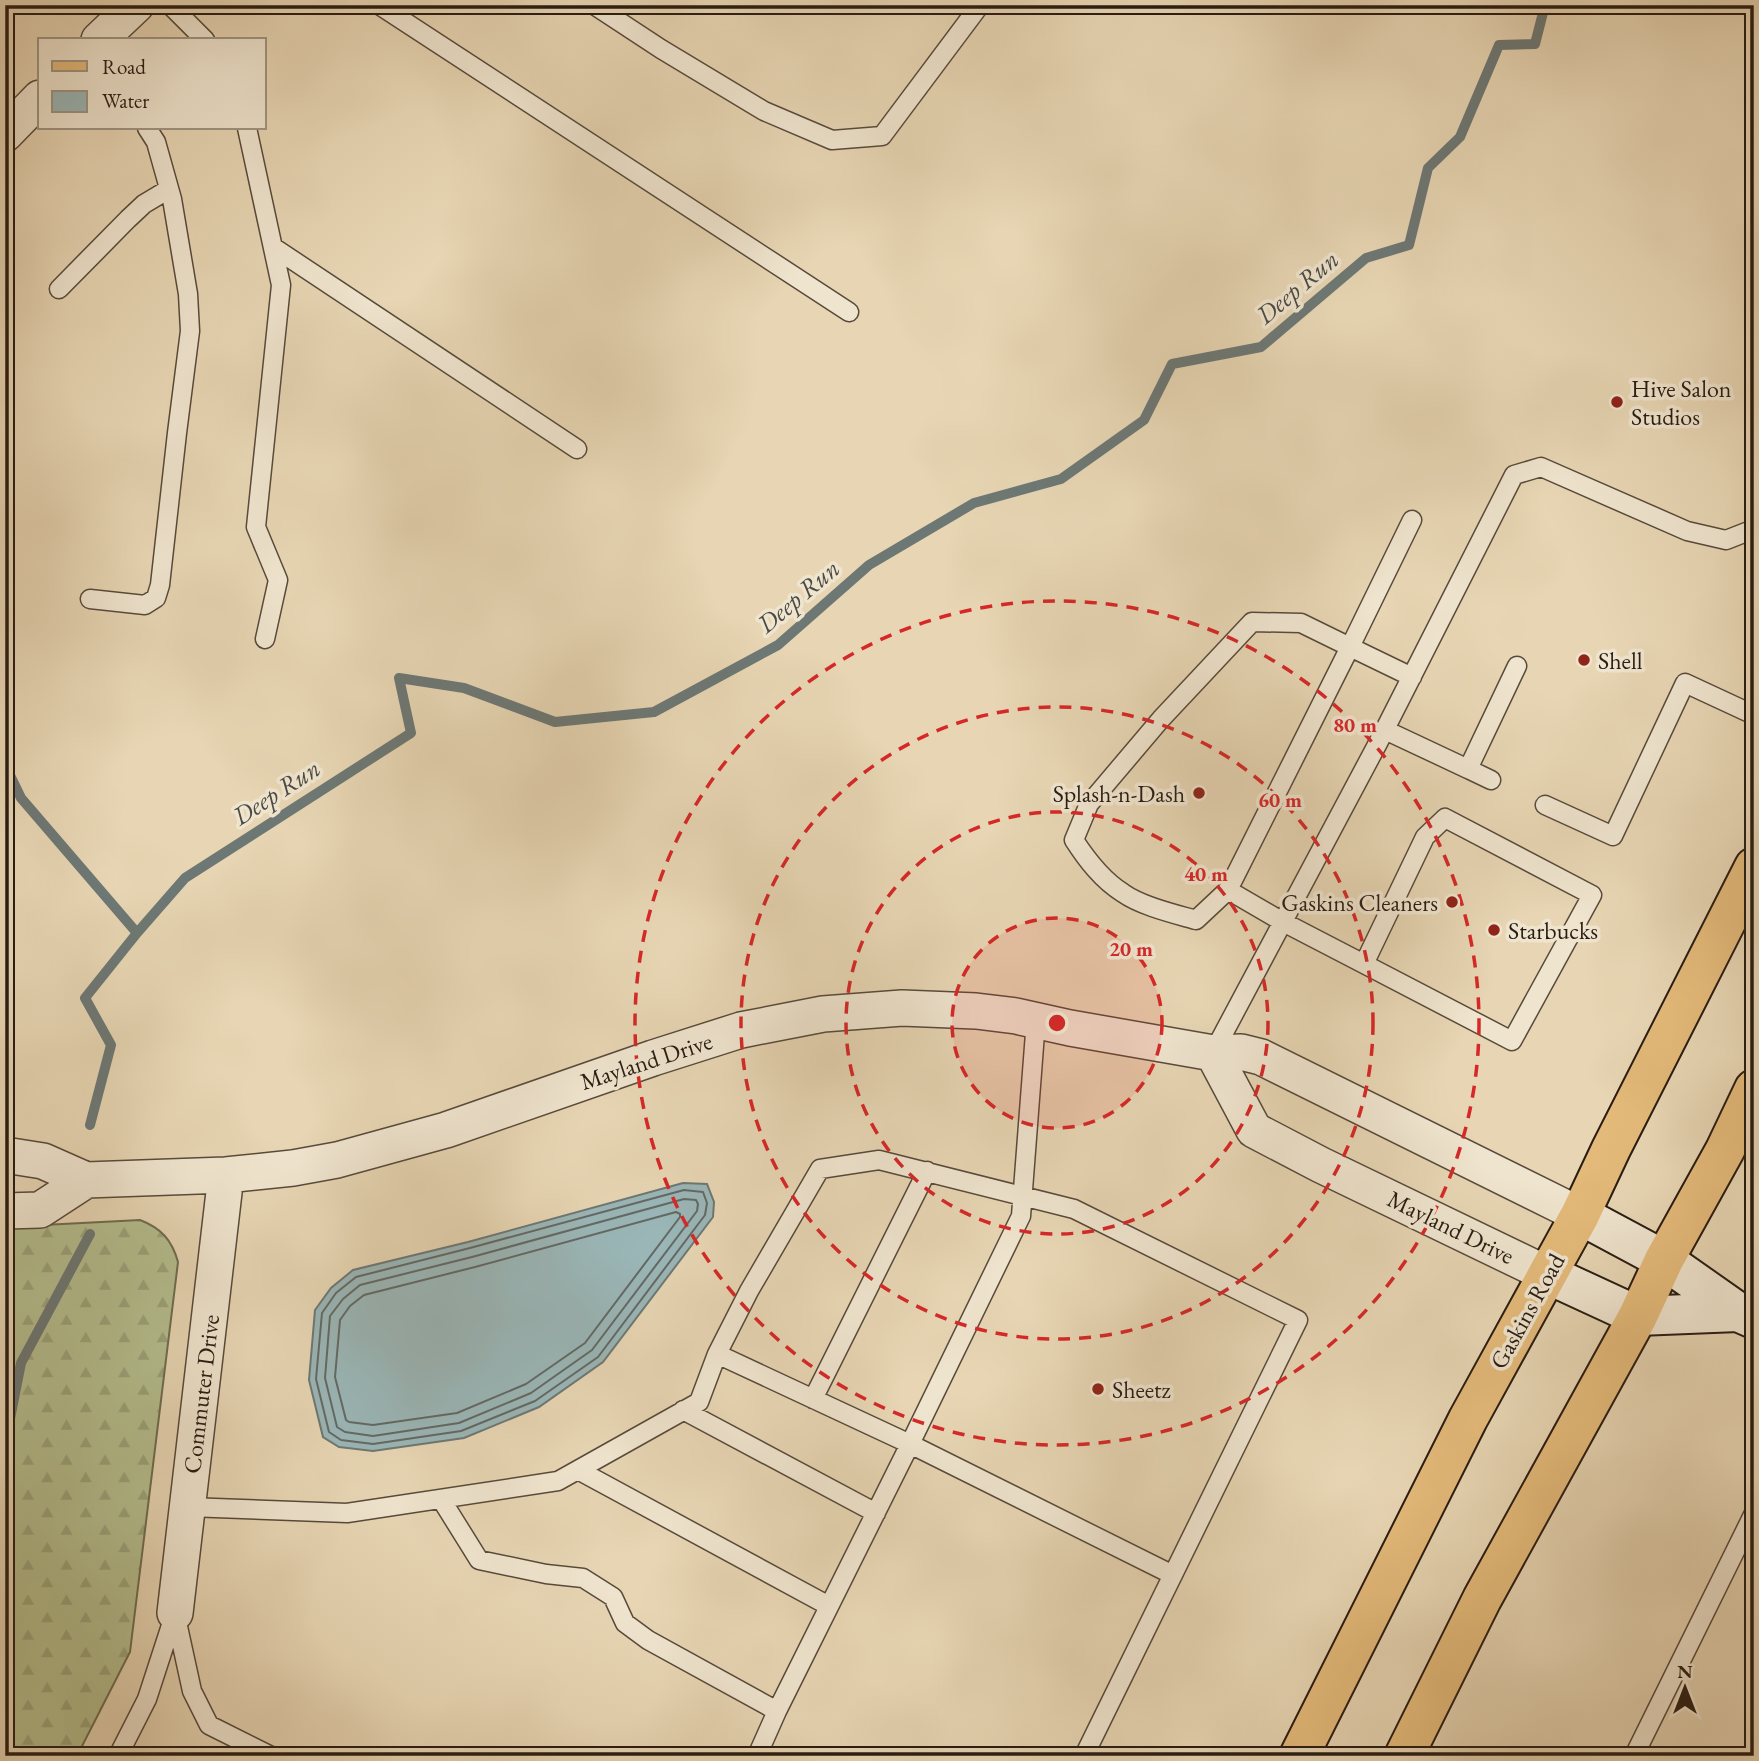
<svg xmlns="http://www.w3.org/2000/svg" width="1759" height="1761" font-family="'EB Garamond',serif">
  <style>
    .forest { fill: url(#forest-firs); stroke: #6e6c50; stroke-width: 2 }
    .water { fill: #9ab6b7; stroke: #6d7875; stroke-width: 2 }
    .lines { fill: none; stroke-linecap: round; stroke-linejoin: round }
    .shore { stroke: #626965; stroke-width: 2 }
    .stream { stroke: #6d7875; stroke-width: 10 }
    .service-casing { stroke: #584a3b; stroke-width: 21 }
    .minor-casing { stroke: #584a3b; stroke-width: 38 }
    .secondary-casing { stroke: #291c13; stroke-width: 42 }
    .primary-casing { stroke: #291c13; stroke-width: 42 }
    .service { stroke: #efe4ce; stroke-width: 18 }
    .minor { stroke: #efe4ce; stroke-width: 35 }
    .secondary { stroke: #efe4ce; stroke-width: 38 }
    .primary { stroke: #e4ba7a; stroke-width: 38 }
    .ring { fill: none; stroke: #d62828; stroke-width: 3.5; stroke-dasharray: 12 9 }
    .poi-dot { fill: #8f2418; stroke: #efe4ce; stroke-width: 2.5 }
    .labels { text-anchor: middle; dominant-baseline: central; stroke-width: 7; stroke-linejoin: round; paint-order: stroke }
    .poi-label { font-size: 24px; fill: #291c13; stroke: #efe4ce; text-anchor: start }
    .street-label { font-size: 24px; fill: #291c13; stroke: #efe4ce }
    .water-label { font-size: 26px; font-style: italic; fill: #4b4a44; stroke: #efe4ce }
    .centre { fill: #d62828; stroke: #efe4ce; stroke-width: 3.5 }
    .ring-label { font-size: 21px; text-anchor: middle; font-weight: bold; fill: #d62828; stroke: #efe4ce; stroke-width: 7; stroke-linejoin: round; paint-order: stroke }
  </style>
  <defs>
    <pattern id="forest-firs" width="22" height="20" patternUnits="userSpaceOnUse" patternTransform="scale(1.75)"><rect width="22" height="20" fill="#b4bd8e"/><path d="M5 1l3.5 6h-7zM16 11l3.5 6h-7z" fill="#9ba27a"/></pattern>
  </defs>
  <rect width="100%" height="100%" fill="#e7d5b3"/>
  <filter id="stains"><feTurbulence type="fractalNoise" baseFrequency=".00286" numOctaves="4"/><feColorMatrix values="0 0 0 0 .2 0 0 0 0 .09 0 0 0 0 .02 0 0 0 .5 -.17"/></filter>
  <radialGradient id="worn" r=".72"><stop offset=".6" stop-color="#630" stop-opacity="0"/><stop offset="1" stop-color="#630" stop-opacity=".3"/></radialGradient>
  <path class="forest" d="M140,1220C161,1228 172,1240 178,1262L130,1652L77,1756H5V1227Z"/>
  <path class="water" d="M683,1183L707,1184L714,1202L713,1217L603,1362L539,1407L464,1438L373,1451L339,1447L323,1437L309,1380L315,1310L331,1288L353,1270L468,1242Z"/>
  <g class="lines">
    <path class="shore" d="M684,1190L703,1192L707,1203L705,1215L598,1357L535,1401L461,1431L373,1444L341,1440L329,1432L316,1379L322,1313L336,1293L356,1277L470,1248Z
      M684,1199L696,1200L698,1204L697,1211L592,1350L531,1393L459,1423L373,1436L345,1432L337,1427L325,1378L330,1316L343,1299L360,1285L472,1257Z
      M676,1212L680,1214V1217L585,1343L526,1384L457,1413L373,1425L349,1422L346,1420L335,1377L340,1320L350,1306L364,1295L475,1267Z"/>
    <path class="stream" d="M5,765L21,798L137,933
      M90,1125L111,1045L85,998L137,933L185,878L411,733L399,678L464,688L555,722L654,712L778,645L869,565L974,503L1061,479L1144,420L1172,364L1261,347L1366,258L1409,245L1428,168L1460,137L1499,45L1535,44L1545,5
      M5,1444L21,1363L90,1234"/>
    <g class="service-casing">
      <path id="service" d="M170,5L205,40
        M379,5L849,312
        M594,5L661,49L764,111L832,140L882,136L980,5
        M247,128L281,285L256,527L278,580L265,639
        M273,247L577,449
        M59,289L128,219L144,204L169,189
        M90,599L145,605L156,598L160,585L177,433L190,331L188,294L172,199L156,142L147,128
        M1385,730L1468,769L1517,666
        M1468,769L1491,780
        M1545,805L1613,836L1685,683L1754,715
        M1228,890L1196,920C1175,914 1141,906 1123,893C1102,880 1087,860 1074,840L1089,804L1161,719L1252,622L1301,623L1350,647L1412,520
        M1364,964L1512,1041L1592,895L1445,818L1425,837L1364,964L1283,922L1228,890L1350,647L1412,677
        M1213,1053L1378,743L1514,475L1541,467L1687,531L1726,540L1754,529
        M717,1354L910,1444L1173,1575
        M813,1399L927,1171
        M683,1410L876,1513
        M578,1470L829,1606
        M441,1499L479,1560L546,1574L583,1578L613,1597L625,1623L648,1640L777,1711
        M188,1507L347,1513L558,1481L699,1402L717,1354L749,1291L820,1169L879,1160L1074,1209L1298,1320L1084,1756
        M175,1613L192,1691L209,1725L271,1756
        M118,1756L147,1699L175,1613
        M757,1756L777,1711L910,1444L1021,1216L1036,1020
        M1634,1756L1754,1513"/>
    </g>
    <g class="minor-casing">
      <path id="minor" d="M99,40L136,5
        M5,134L40,98
        M1213,1053L1254,1130L1321,1165L1547,1274
        M5,1155L43,1161L86,1180L226,1175L293,1168L337,1160L446,1130L653,1058L741,1030L823,1014L902,1008L976,1011L1016,1016L1070,1028L1213,1053L1241,1052L1261,1057L1580,1215
        M5,1211L40,1210L86,1180
        M175,1613L226,1175"/>
    </g>
    <g class="secondary-casing">
      <path id="secondary" d="M1580,1215L1664,1260L1738,1312L1754,1319
        M1547,1274L1638,1316L1738,1312"/>
    </g>
    <g class="primary-casing">
      <path id="primary" d="M1299,1756L1468,1419L1580,1215L1611,1149L1754,867
        M1404,1756L1482,1599L1638,1316L1664,1260L1725,1150L1754,1089"/>
    </g>
    <use href="#service" class="service"/>
    <use href="#minor" class="minor"/>
    <use href="#secondary" class="secondary"/>
    <use href="#primary" class="primary"/>
  </g>
  <circle cx="1057" cy="1023" r="105" fill="#d62828" fill-opacity=".12"/>
  <g class="ring">
    <circle cx="1057" cy="1023" r="105"/>
    <circle cx="1057" cy="1023" r="211"/>
    <circle cx="1057" cy="1023" r="316"/>
    <circle cx="1057" cy="1023" r="422"/>
  </g>
  <g class="poi-dot">
    <circle cx="1617" cy="402" r="7"/>
    <circle cx="1584" cy="660" r="7"/>
    <circle cx="1199" cy="793" r="7"/>
    <circle cx="1452" cy="902" r="7"/>
    <circle cx="1494" cy="930" r="7"/>
    <circle cx="1098" cy="1389" r="7"/>
  </g>
  <g class="labels">
    <g class="poi-label">
      <text x="1631" y="388">Hive Salon<tspan x="1631" dy="28">Studios</tspan></text>
      <text x="1598" y="660">Shell</text>
      <text x="1185" y="793" text-anchor="end">Splash-n-Dash</text>
      <text x="1438" y="902" text-anchor="end">Gaskins Cleaners</text>
      <text x="1508" y="930">Starbucks</text>
      <text x="1112" y="1389">Sheetz</text>
    </g>
    <g class="street-label">
      <text transform="translate(646 1061) rotate(-18)">Mayland Drive</text>
      <text transform="translate(1451 1227) rotate(26)">Mayland Drive</text>
      <text transform="translate(1527 1311) rotate(-61)">Gaskins Road</text>
      <text transform="translate(201 1394) rotate(-83)">Commuter Drive</text>
    </g>
    <g class="water-label">
      <text transform="translate(1297 287) rotate(-40)">Deep Run</text>
      <text transform="translate(798 596) rotate(-40)">Deep Run</text>
      <text transform="translate(276 792) rotate(-33)">Deep Run</text>
    </g>
  </g>
  <circle cx="1057" cy="1023" r="10" class="centre"/>
  <g class="ring-label">
    <text x="1355" y="732">80 m</text>
    <text x="1280" y="807">60 m</text>
    <text x="1206" y="881">40 m</text>
    <text x="1131" y="956">20 m</text>
  </g>
  <rect width="1759" height="1761" fill="none" stroke="#e7d5b3" stroke-width="28"/>
  <rect x="7" y="7" width="1745" height="1747" fill="none" stroke="#291c13" stroke-width="3.5"/>
  <rect x="14" y="14" width="1731" height="1733" fill="none" stroke="#291c13" stroke-width="2"/>
  <rect x="38" y="38" width="228" height="91" fill="#efe4ce" stroke="#a09483" stroke-width="2"/>
  <rect x="52" y="61" width="35" height="10" fill="#e4ba7a" stroke="#a09483" stroke-width="2"/>
  <text x="102" y="74" font-size="21" fill="#291c13">Road</text>
  <rect x="52" y="91" width="35" height="21" fill="#9ab6b7" stroke="#a09483" stroke-width="2"/>
  <text x="102" y="108" font-size="21" fill="#291c13">Water</text>
  <g transform="translate(1685 1688)" stroke="#efe4ce" stroke-width="5" paint-order="stroke">
  <path d="M0-5L12 26L0 18L-12 26Z" fill="#291c13"/>
  <text y="-10" font-size="19" font-weight="bold" text-anchor="middle" fill="#291c13">N</text>
  </g>
  <rect width="100%" height="100%" filter="url(#stains)"/>
  <rect width="100%" height="100%" fill="url(#worn)"/>
</svg>
